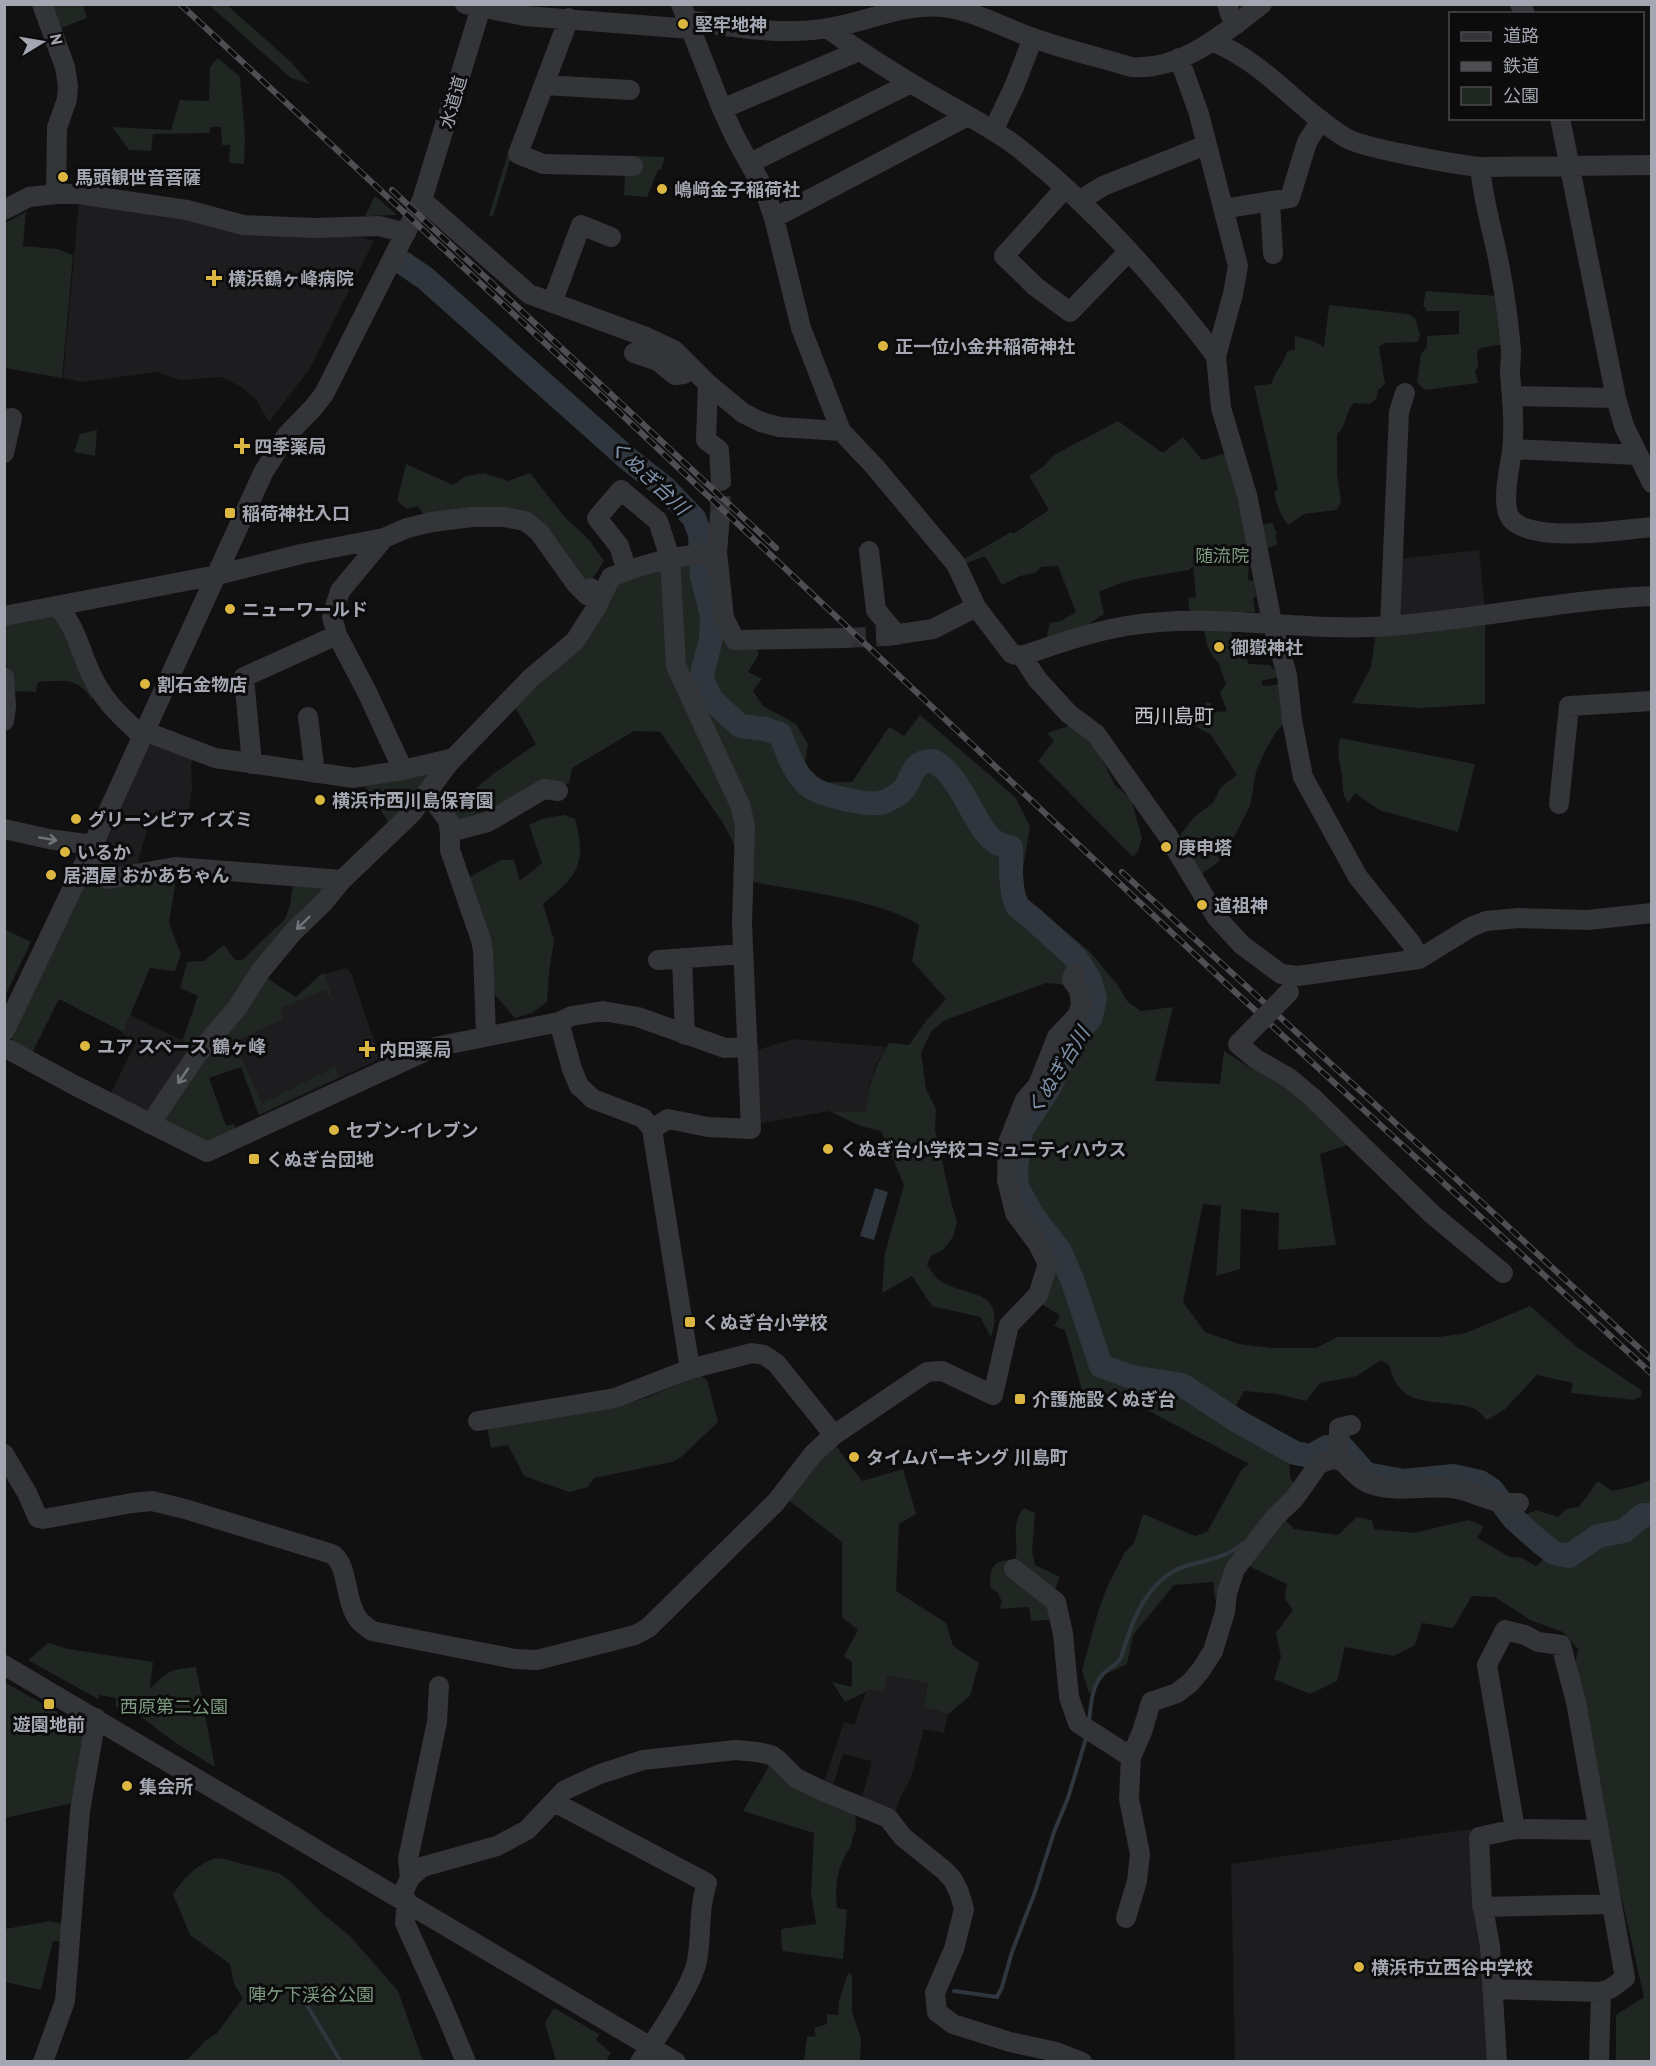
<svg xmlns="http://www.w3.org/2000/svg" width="1656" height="2066" font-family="'PT Sans','Noto Sans JP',sans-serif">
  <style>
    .built { fill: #1d1d1f }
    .green { fill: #202621 }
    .water { fill: #30363d }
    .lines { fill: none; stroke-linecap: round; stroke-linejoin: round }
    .stream { stroke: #30363d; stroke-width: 4 }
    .river { stroke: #30363d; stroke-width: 24 }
    .minor-tunnel { stroke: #2e2f32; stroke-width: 20; stroke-dasharray: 20 10; stroke-linecap: butt }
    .minor { stroke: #343539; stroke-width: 20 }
    .rail-casing { stroke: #4e4e53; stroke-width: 6 }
    .rail { stroke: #0c0c0d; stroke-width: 4; stroke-dasharray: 11; stroke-linecap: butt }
    .minor-bridge { stroke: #343539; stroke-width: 20 }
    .oneway { stroke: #72747b }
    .poi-dot { fill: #dbb640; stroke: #0c0c0d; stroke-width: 2 }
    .labels { text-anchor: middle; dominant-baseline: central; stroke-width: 6; stroke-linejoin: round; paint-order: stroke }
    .poi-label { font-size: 18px; font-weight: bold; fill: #a4a7b1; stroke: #0c0c0d; text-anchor: start }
    .street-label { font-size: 18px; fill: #a4a7b1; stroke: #0c0c0d }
    .park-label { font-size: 18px; fill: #7d9a81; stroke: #0c0c0d }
    .water-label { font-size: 20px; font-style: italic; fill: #7e91a9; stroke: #0c0c0d }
    .neighbourhood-label { font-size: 20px; fill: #c4c6ce; stroke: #0c0c0d }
  </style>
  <rect width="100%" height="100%" fill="#111112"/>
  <path class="built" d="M79,201L185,216L250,234L359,237L374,241L309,370L269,422L255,398L241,387L222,377L181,380L156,372L82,382L63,378Z
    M1479,550L1485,608L1395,618L1397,559Z
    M149,736L194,754L191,766L192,789L189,809L151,816L136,869L111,872L99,862L97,855Z
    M347,968L352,975L380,1059L259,1115L241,1066L225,1033L293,1002L320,975Z
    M130,1015L191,1045L151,1115L111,1093L136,1042L122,1034Z
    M794,1039L886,1047L876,1065L870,1083L866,1112L829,1111L757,1124L754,1051Z
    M887,1676L928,1683L924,1707L948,1714L944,1733L924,1729L911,1778L900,1798L894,1815L861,1801L872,1761L843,1754L831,1792L822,1788L844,1722L854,1725L866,1692Z
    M1470,1829L1474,1842L1492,2061H1235L1231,1864Z"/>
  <path class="green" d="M48,5H83L87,18L59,29Z
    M209,5H227L292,63L310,84L291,78Z
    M218,58L240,77L245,137L244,164L229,163L230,145H222L221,127H210V133L153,134L151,151L129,150L112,127L171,130L180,100L209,101L210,67Z
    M507,156L511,157L493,216H489Z
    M636,156L665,157L661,169L658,170L647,197L624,195L625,175H631Z
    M375,196L397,215L365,216Z
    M26,212L23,246L57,249L73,255L62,378L5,368V223Z
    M1426,291L1498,296L1505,344L1480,348L1477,353L1478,367L1475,370L1478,383L1425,390L1417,382L1421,354L1427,347V336L1459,334V311H1427L1423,305Z
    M1329,305L1408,314L1415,318L1420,335L1418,342L1385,343L1379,347L1385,384L1378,390L1376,399L1370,404L1354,403C1345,412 1347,426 1337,434V473L1341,503L1336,510L1304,514L1288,525C1280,515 1277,505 1274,492L1278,490L1254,386L1271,384C1275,371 1284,364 1287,351L1295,350V336L1313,341L1324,347Z
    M1118,421L1163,453L1183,437L1202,460L1230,452L1257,561H1249L1248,580L1254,581L1256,596L1253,599L1255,612L1190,614L1188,598L1196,597L1193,566L1189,570L1141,578L1121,583L1099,592L1104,614L1086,626L1049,643L1047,634L1050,623L1061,621L1076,612L1058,566L1041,567L1035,573L1020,576L1002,585L985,556L962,565L959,562L1011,532L1013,534L1049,510L1029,476L1043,467L1054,455Z
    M97,430L95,456L74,452L80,434Z
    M406,464L453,485L466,476L484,473L508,481L530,473L564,516L590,541L604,561L587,587L542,531L424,515L418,506L407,509L397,501Z
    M1272,523L1277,534L1275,536L1278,544L1263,550L1257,525Z
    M706,560L714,612L753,642L759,654L748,672L762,679L753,691L763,706L796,724L808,744L805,765L824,782H852L889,727L904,736L920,715L1015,797L1030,826L1021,881L1028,900L1089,951L1117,984L1128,1002L1141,1011L1173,1007L1155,1081L1220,1084L1224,1051L1250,1068L1279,1079L1351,1144L1320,1154L1336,1245L1278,1250L1279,1213L1241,1209L1240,1269L1216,1276L1221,1206L1203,1204L1183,1302L1205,1332L1239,1344L1272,1348H1316L1337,1337H1439L1466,1333L1530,1306L1577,1347L1641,1390L1642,1396L1634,1400L1571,1393L1573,1383L1537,1375L1504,1410L1487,1420C1483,1416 1478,1410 1473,1408C1439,1397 1399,1412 1390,1366L1381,1360L1357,1376L1320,1383L1306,1401L1277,1394L1244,1391L1236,1406L1253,1436L1289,1456L1290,1477L1298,1491L1284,1519L1294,1529L1338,1535L1357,1517L1372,1520L1374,1529L1414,1533L1468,1520L1484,1526L1477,1538L1510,1557L1522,1558L1536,1566L1547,1556L1505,1517L1525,1515L1536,1510L1558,1517L1566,1509L1579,1507L1598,1481L1612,1491L1634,1486L1651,1480V2061H1616V2015L1644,1997L1601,1807L1575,1665L1578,1649L1563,1632L1530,1620L1495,1597L1472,1596L1453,1628L1422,1623L1415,1645L1394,1656L1345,1647L1337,1681L1310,1694L1274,1679L1281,1657L1276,1633L1293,1610L1285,1599L1287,1584L1238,1561L1221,1605L1215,1599L1213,1582L1174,1585L1133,1635L1127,1664L1106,1674L1089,1694L1082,1670L1098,1612L1107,1587L1125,1552L1134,1543L1143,1514L1195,1536L1207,1532L1242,1469L1249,1464L1111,1391L1105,1402L1083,1394L1065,1330L1054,1326L1060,1317L1058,1314L1043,1305L1049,1288L1028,1218L1012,1186V1145L1040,1084L1080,986L1046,983L943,1021L931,1032L921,1053L926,1089L936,1109L935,1130L952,1205L957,1222L953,1237L943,1250L931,1256L927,1265C931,1270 935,1277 939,1280C965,1298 1007,1287 991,1337L980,1317L932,1306L912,1276L882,1293L885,1253L904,1185L881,1131L860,1126L829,1111L866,1112C869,1083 874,1068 889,1043L909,1045L926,1021L946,999L912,961L919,925C878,899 803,892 754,882L723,823L660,732L634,731L572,768L569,783L498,812L457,826L451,810L493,774L536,744L515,707L571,655L615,581Z
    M51,611L63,619L98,697L91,698C76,676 61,681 38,682L36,692L11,691L5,653L4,620Z
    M1485,618V704L1421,708L1352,703L1371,667L1376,632Z
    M1203,624L1230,625L1232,636L1242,635L1244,652L1249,664L1270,665L1273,669L1280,670L1278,677L1261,681L1263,686L1284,684L1288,720L1276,732L1264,753L1256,772L1250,806L1225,854L1216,864L1199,876L1179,843L1181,834L1194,817L1213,803L1221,787L1237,775L1211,735L1195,726L1188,718L1190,714L1207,702L1211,703L1213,712L1227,711L1220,693L1226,684L1219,664L1212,655L1207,645Z
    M1072,725L1094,744L1115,785L1131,799L1142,838L1138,851L1133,857L1038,761L1054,741L1047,733Z
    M1340,738L1475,764L1458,832L1379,810L1355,793L1348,803C1341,792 1343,787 1342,775C1340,760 1336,755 1340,738Z
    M441,764L410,803L389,823L362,782Z
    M565,815L575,819C587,865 578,875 543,904L554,940L549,972L547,1002L532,1013L515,1018L491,990L466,879L501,860H514L520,881L542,863L529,825L545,818Z
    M177,872L169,923L181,954L175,971L150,968L123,1032L59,999L32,1053L13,1043L12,1034L89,873Z
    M294,880L335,884L256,971L296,997L320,975L324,973L333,1000H331L326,990L280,1008L283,1019L234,1042L262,1104L335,1067L339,1077L259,1115L241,1067L209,1078L226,1126L234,1124L237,1131L209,1143L151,1115L191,1046L182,1042L198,996L180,988L187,962L204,961L224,945L235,960H242L285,919L290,905Z
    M4,929L31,942L7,992L4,991Z
    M700,1375L707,1380L718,1422L681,1457L672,1462L594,1478L588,1487L569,1492L524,1476L508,1445L491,1448L487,1428L618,1406L646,1398Z
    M836,1446L862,1481L903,1469L916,1514L899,1524L896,1591L946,1623L953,1646L979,1663L970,1696L948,1714L924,1707L928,1683L887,1676L884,1692L871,1689L845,1702L832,1682L852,1687V1662L844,1656L858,1630L842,1617V1542L787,1499L817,1460Z
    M1024,1508L1035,1513L1032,1551L1035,1565L1060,1577L1049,1604L1056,1619L1031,1621L1029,1607L999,1609L1002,1602L998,1593L990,1587C990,1566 993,1560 1015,1560C1020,1541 1009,1525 1024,1508Z
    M48,1643L68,1649L153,1662L150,1689C169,1670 169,1670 196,1667L215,1767L174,1742L140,1716L146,1698L137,1697L136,1710L116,1707V1698L99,1695L98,1699L28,1660Z
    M4,1682L80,1725L85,1735L73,1803L5,1818Z
    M772,1761L855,1807L856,1830C852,1835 853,1837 852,1843C850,1849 845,1854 843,1860C836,1875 835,1892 837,1908L847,1910L843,1959L782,1951L781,1929L816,1924L811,1893L814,1833L743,1811Z
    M215,1858L224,1859L279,1873L290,1881L322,1913L350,1936L398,1991L423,2061H186L205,2041L217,2033L243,1998L234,1984L230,1964L190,1935L173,1894C186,1876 194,1867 215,1858Z
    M51,1921L62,1924L61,1941H53L41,1990L5,1982V1929Z
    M848,1973L852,1975V2012L861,2038L860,2061L804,2060L807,2037L816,2036L814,2028L827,2024V2014L838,2015L839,2001Z
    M554,2008L599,2034L596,2040L611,2053L606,2061H556L545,2023Z"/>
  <path class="water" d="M875,1188L888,1192L874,1240L860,1236Z"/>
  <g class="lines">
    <path class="stream" d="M1089,1722C1091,1706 1091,1688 1102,1675C1108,1668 1116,1666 1121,1658C1131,1622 1148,1576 1189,1565C1209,1560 1227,1557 1243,1543
      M296,1987L341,2062
      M954,1991L997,1997L1002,1987L1012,1952L1035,1892L1054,1832L1068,1798L1087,1735"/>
    <path class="river" d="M403,263L425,278L627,458L665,488L694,518L700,534L702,576L712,616L711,639L703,670L702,679L711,699L740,726L765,729L780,734C787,751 794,774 809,786C820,795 869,807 884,802C889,800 895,796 900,793C913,783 909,759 934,761C964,779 974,829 997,843C1001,845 1006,846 1011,848V876L1013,894L1017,906L1032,918L1076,958L1089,978L1095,998L1091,1017L1070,1043L1048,1090L1021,1131L1016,1169L1017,1187L1033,1216L1060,1251L1073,1282L1101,1366L1132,1377L1182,1385L1239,1422L1295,1453L1311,1456L1327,1447L1341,1446L1366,1474L1404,1481L1453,1476L1480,1482L1492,1490L1514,1519L1540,1542L1554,1553L1569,1556L1598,1536L1624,1531L1643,1515H1652"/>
    <path class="minor-tunnel" d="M720,516L721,481
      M846,638L886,636"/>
    <path class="minor" d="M42,4L65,67L68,86L67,99L57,128L56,194
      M465,4L525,16L691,29
      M681,4L722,109L736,139L764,189L774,218L801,328L841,431L875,467L956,564L976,607L1012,654L1022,656C1056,644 1091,632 1126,626C1213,611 1302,633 1390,626C1477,619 1564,600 1652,596
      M1227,4L1230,14L1237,24
      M1520,4L1525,14
      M569,18L518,154L543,164L633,166
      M687,20C734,27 781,36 828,28C867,22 904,3 944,7C974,11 1003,27 1030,37C1063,49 1098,57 1131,67C1182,71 1224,33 1262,4
      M827,28C863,54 900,77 938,99C964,114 992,128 1016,146C1093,206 1158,279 1216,356
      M1214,42C1268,65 1298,109 1346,138C1361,146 1378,148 1394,152C1423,158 1451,164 1480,167L1652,165
      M1179,58L1199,114L1238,266L1233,294L1216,356L1221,408L1247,495L1272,622L1287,675L1292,720L1303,777L1358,877L1411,943L1419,959
      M544,85L630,90
      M722,109L859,51
      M1560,118L1616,398L1624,426L1652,483
      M993,131L1014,87L1033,38
      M750,163L911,83
      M1480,167C1483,202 1494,235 1500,269C1505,296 1509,324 1511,351C1511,358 1510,366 1510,373C1512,399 1515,425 1512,451C1510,467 1499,509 1513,521C1538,543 1619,530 1652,527
      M1065,188L1004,256L1036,287L1070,312L1129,251
      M422,200L529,294L646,337L674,350L708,384L743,413L761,422L779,427L841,431
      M1079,201L1103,186L1206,145
      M1270,201L1273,254
      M1223,209L1290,198L1307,142L1321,120
      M4,210L29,197L56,194H78L187,210L243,225L315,228L379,226L406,233
      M774,218L968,116
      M552,303L581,225L611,237
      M634,353L658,361L675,375L684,374L691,367
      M708,384L706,440L719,450L721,481
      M1513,396L1616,398
      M4,419L12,418L4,453
      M1512,449L1637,455
      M720,516L717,552L724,618L735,640L846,638
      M384,538L340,591L332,617L337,635L367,692L403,770
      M869,551L876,610L897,635
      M627,571L619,546L597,518L621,490L658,521L670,558L676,666L740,805L745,825L742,924L751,1129L708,1127L668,1119L652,1129
      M57,606C78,629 79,650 92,676C104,702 122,717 142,736
      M4,616L217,575L301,554L384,538L407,528L432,522L472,517H504L525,521L539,532L576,584L588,596L591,588
      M1390,626L1399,412L1405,393
      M886,636L933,629L976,607
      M1022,656L1037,679L1069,714L1096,734L1168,836L1217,918L1242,945L1281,974L1298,976L1419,959L1471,927L1486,921L1519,918L1588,920L1652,913
      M4,677L6,707L4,721
      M308,717L315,773
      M144,731L215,758L354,778L403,770L454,758
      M252,764L244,677L337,635
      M427,792L448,820L450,832V850L481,940L483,951L486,1036
      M1559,804L1569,706L1652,701
      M4,829L49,839L93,845
      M450,832L488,822L544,789L558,791
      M85,862L108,879L175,867L342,880L412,813L448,764L531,678L575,641L596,608L611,577C648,562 677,556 717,552
      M682,958L685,1035
      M658,960L743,954
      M559,1022L572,1069L579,1086L593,1099L643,1118L652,1129L690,1369
      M4,1032L85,862L263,473L286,436L313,408L324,394L422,200L482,4
      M1245,1037L1238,1044L1256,1059L1289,1078L1312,1097L1433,1215L1503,1273
      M4,1047L76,1086L207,1152L435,1047L559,1022L572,1016L603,1011L638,1017L725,1048L748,1047
      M150,1124L196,1056L237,1008L260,972L293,932L324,902L342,880
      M478,1421L615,1398L690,1369L752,1353L764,1355L776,1363L834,1435
      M4,1454L27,1493L38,1518L43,1519L132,1503L152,1501L185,1509L332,1554C349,1565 344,1600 358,1619C361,1623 367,1627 372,1631L515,1659L537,1660L635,1635L648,1628L776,1502L813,1454L834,1435L927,1372L942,1371L993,1395L1009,1325L1038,1295L1048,1264L1038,1244L1015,1213L1007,1180L1008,1143L1025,1100L1038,1085L1057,1037L1078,1015L1081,1004L1079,990L1072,980L1074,974
      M1339,1459V1428L1351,1425
      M1014,1569L1056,1602L1063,1634L1069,1697L1078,1723L1131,1757L1129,1799L1140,1854L1137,1881L1126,1918
      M4,1665L676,2062
      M1131,1757L1142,1732L1151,1702L1177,1693L1190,1683L1201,1670L1213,1651L1225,1612L1227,1593L1235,1569L1275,1517L1294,1499L1319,1464L1331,1459L1340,1460C1351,1468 1359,1481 1373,1485C1399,1493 1425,1485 1451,1488C1477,1491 1489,1505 1519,1503
      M554,1802L707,1883C698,1909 702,1934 697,1961C692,1986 656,2039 640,2062
      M1515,1829L1487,1665L1505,1630L1525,1635L1538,1642L1561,1645L1576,1702L1625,1978L1610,1989L1601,1992L1599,2062
      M410,1878L408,1859L437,1722L439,1686
      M401,1897L410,1878L422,1867L497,1846L527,1830L565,1790L600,1774L643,1760L736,1750L757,1752L771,1755L778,1760L796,1778L825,1792L888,1818L903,1837L945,1871L953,1880L959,1892L964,1909L954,1949L935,1993L937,2012L953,2024L1010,2042L1056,2052L1082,2062
      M407,1901L405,1923L444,2009L466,2062
      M1482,1907L1612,1904
      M1492,1989L1601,1992
      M43,2062L65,2001L80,1811L96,1718
      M1497,2062L1490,1946L1482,1902L1479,1837L1515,1829L1599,1830"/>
    <g class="rail-casing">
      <path id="rail" d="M180,4L620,413L1221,979L1652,1374
        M392,190L776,548
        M1122,872L1489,1209L1652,1360"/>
    </g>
    <use href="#rail" class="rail"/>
    <path class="minor-bridge" d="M1245,1037L1289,992"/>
  </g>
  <defs><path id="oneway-shaft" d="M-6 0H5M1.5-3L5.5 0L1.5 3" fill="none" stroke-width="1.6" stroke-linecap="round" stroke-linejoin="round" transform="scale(1.5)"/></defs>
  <g class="oneway">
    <use href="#oneway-shaft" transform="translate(48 839) rotate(10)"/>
    <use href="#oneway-shaft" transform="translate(303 923) rotate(136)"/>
    <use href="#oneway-shaft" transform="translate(183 1076) rotate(124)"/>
  </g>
  <g class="poi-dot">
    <circle cx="683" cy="24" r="6"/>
    <circle cx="63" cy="177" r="6"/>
    <circle cx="662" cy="189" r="6"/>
    <path d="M211 269h6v6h6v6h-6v6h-6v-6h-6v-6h6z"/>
    <circle cx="883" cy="346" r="6"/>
    <path d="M239 437h6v6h6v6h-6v6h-6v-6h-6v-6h6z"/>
    <rect x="224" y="507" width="12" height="12" rx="3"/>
    <circle cx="230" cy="609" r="6"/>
    <circle cx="1219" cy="647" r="6"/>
    <circle cx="145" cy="684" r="6"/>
    <circle cx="320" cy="800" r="6"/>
    <circle cx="76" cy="819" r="6"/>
    <circle cx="1166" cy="847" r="6"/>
    <circle cx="65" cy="852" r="6"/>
    <circle cx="51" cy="875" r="6"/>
    <circle cx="1202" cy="905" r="6"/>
    <circle cx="85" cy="1046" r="6"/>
    <path d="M364 1040h6v6h6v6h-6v6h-6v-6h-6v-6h6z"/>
    <circle cx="334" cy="1130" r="6"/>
    <circle cx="828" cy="1149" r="6"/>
    <rect x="248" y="1153" width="12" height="12" rx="3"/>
    <rect x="684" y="1316" width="12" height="12" rx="3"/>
    <rect x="1014" y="1393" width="12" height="12" rx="3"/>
    <circle cx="854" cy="1457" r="6"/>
    <rect x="43" y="1698" width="12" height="12" rx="3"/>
    <circle cx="127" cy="1786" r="6"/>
    <circle cx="1359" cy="1967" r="6"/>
  </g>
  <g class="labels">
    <g class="poi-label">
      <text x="695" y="24">堅牢地神</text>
      <text x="75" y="177">馬頭観世音菩薩</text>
      <text x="674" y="189">嶋﨑金子稲荷社</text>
      <text x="228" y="278">横浜鶴ヶ峰病院</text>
      <text x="895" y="346">正一位小金井稲荷神社</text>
      <text x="254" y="446">四季薬局</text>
      <text x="242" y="513">稲荷神社入口</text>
      <text x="242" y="609">ニューワールド</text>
      <text x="1231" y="647">御嶽神社</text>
      <text x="157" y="684">割石金物店</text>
      <text x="332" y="800">横浜市西川島保育園</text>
      <text x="88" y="819">グリーンピア イズミ</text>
      <text x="1178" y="847">庚申塔</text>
      <text x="77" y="852">いるか</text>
      <text x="63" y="875">居酒屋 おかあちゃん</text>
      <text x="1214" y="905">道祖神</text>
      <text x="97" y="1046">ユア スペース 鶴ヶ峰</text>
      <text x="379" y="1049">内田薬局</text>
      <text x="346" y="1130">セブン-イレブン</text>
      <text x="840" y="1149">くぬぎ台小学校コミュニティハウス</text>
      <text x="266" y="1159">くぬぎ台団地</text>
      <text x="702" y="1322">くぬぎ台小学校</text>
      <text x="1032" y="1399">介護施設くぬぎ台</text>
      <text x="866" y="1457">タイムパーキング 川島町</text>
      <text x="49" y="1724" text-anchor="middle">遊園地前</text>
      <text x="139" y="1786">集会所</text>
      <text x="1371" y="1967">横浜市立西谷中学校</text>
    </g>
    <g class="street-label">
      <text transform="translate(453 102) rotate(-74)">水道道</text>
    </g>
    <g class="park-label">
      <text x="1222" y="555">随流院</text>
      <text x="174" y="1706">西原第二公園</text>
      <text x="311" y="1994">陣ケ下渓谷公園</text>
    </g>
    <g class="water-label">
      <text transform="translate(649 477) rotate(43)">くぬぎ台川</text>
      <text transform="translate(1058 1071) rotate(-58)">くぬぎ台川</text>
    </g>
    <g class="neighbourhood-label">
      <text x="1174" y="716">西川島町</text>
    </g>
  </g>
  <rect width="1656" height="2066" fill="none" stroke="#a4a7b1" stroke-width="12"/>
  <rect x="1449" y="12" width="195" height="108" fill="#0c0c0d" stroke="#494a4f" stroke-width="1.5"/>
  <rect x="1461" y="32" width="30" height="9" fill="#343539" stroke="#494a4f" stroke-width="1.5"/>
  <text x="1503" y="42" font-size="18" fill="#a4a7b1">道路</text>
  <rect x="1461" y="62" width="30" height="9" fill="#4e4e53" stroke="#494a4f" stroke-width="1.5"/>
  <text x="1503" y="72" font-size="18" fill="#a4a7b1">鉄道</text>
  <rect x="1461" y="87" width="30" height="18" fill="#202621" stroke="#494a4f" stroke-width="1.5"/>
  <text x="1503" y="102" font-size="18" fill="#a4a7b1">公園</text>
  <g transform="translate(42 42) rotate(79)" stroke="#0c0c0d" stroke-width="4.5" paint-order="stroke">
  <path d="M0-4.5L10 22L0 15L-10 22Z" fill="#a4a7b1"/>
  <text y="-9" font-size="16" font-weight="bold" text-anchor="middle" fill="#a4a7b1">N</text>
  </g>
</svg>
